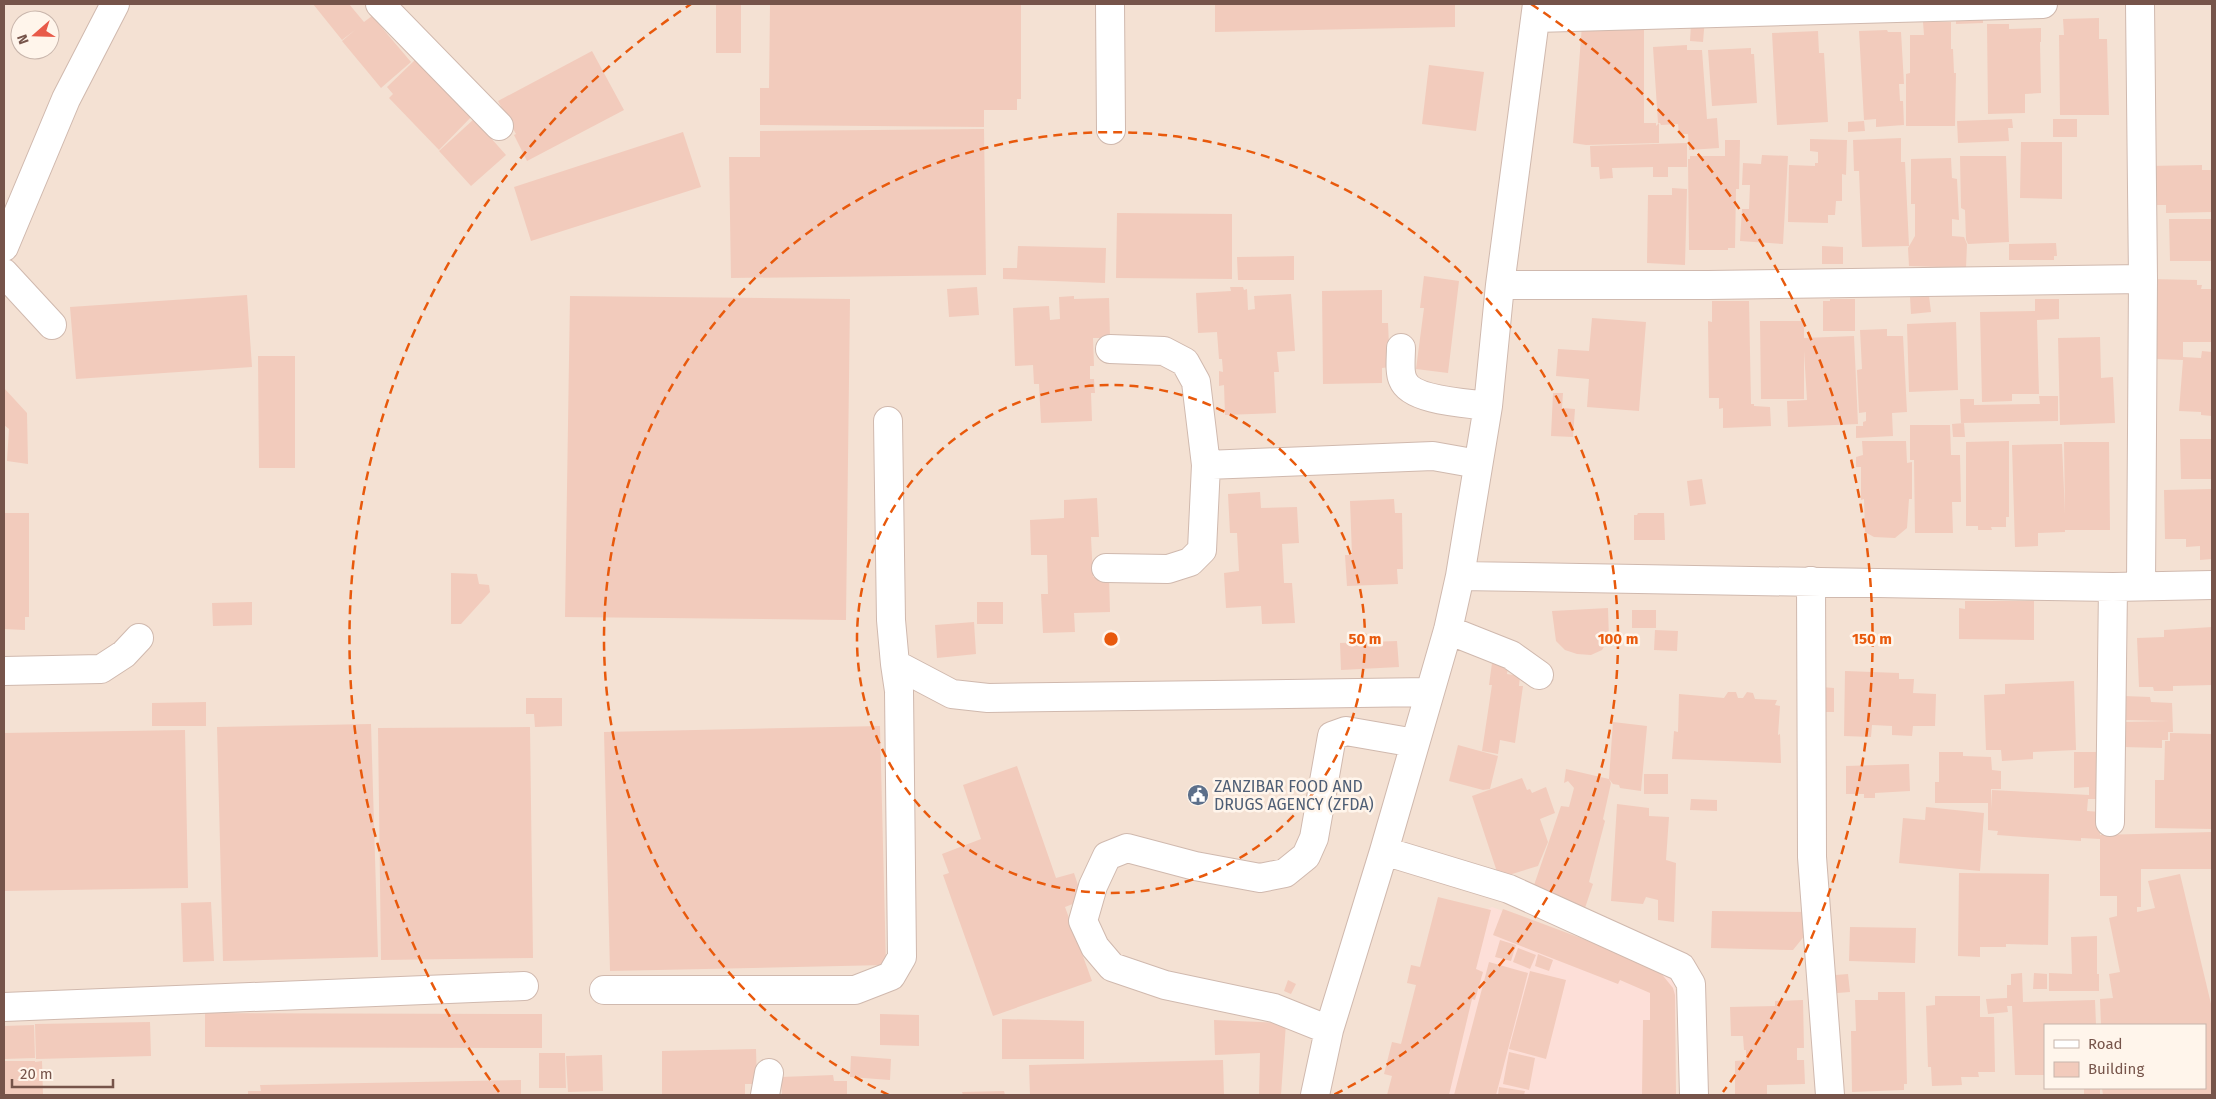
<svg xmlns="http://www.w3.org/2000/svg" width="2216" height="1099" font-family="'Fira Sans',sans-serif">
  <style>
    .residential { fill: #f4e1d3; fill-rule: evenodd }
    .commercial { fill: #fddfd8 }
    .building { fill: #f2cbbc }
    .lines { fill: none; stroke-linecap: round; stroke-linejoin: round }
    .minor-casing { stroke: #d0b9ae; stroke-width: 30 }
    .minor { stroke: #fff; stroke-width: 28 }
    .ring { fill: none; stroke: #e8590c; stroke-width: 2.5; stroke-dasharray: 9 6 }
    .labels { text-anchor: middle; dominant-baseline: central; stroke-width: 5; stroke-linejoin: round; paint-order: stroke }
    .service-label { font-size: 16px; fill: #4e5e75; stroke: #fff5eb; text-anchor: start }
    .centre { fill: #e8590c; stroke: #fff5eb; stroke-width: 2.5 }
    .ring-label { font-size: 15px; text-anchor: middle; font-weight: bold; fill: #e8590c; stroke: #fff5eb; stroke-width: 5; stroke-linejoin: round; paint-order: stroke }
  </style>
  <rect width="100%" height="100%" fill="#fcf0e5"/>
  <path class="residential" d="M4,4H2212V1095H4ZM20,20H50V50H20ZM2045,1025H2205V1088H2045Z"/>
  <path class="commercial" d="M1492,907L1666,971L1674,984L1676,994L1674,1095H1393L1442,937L1476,914Z"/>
  <path class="building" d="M313,4H349L364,22L372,16L411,62L381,88L342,41L355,30L342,40Z
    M716,4H741V53H716Z
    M770,4H1021V99H1017V110H984V127L760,125V88H769Z
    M1215,4H1455V27L1215,32Z
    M1983,14V23L1956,24V15Z
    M1705,18L1703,42L1690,41L1691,24Z
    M2099,18V39H2107L2109,115H2060L2059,35H2064L2063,19Z
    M1923,22H1951V49H1953L1954,73H1956L1955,126H1906V74L1910,73V35H1924Z
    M1644,24V123H1656V126L1659,123V143L1586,145L1573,143L1582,25Z
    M1987,24H2009V29L2041,28V42H2040L2041,93L2025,94V113L1988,114Z
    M1887,30L1888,32H1901L1904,84H1899L1900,101H1903L1904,125L1876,127V119L1864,120L1859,31Z
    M1818,31L1819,53H1824L1828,122L1777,125L1772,33Z
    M1687,45V50H1702L1707,119L1717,118L1719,148L1689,150L1688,134H1679L1678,124L1661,125L1660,123H1658L1653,47Z
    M1751,48V54H1754L1757,103L1712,106L1708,50Z
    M592,51L624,110L527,161L514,135L516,134L498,101Z
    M415,60L475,113L439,150L389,98L393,94L387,87Z
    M1429,65L1484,72L1476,131L1422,124Z
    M474,119L506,155L471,186L439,151Z
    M2012,119L2013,128H2008L2009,141L1958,143L1957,121Z
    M2053,119H2077V137H2053Z
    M1864,121L1865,131L1848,132V122Z
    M984,129L986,275L731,278L729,157H760V131Z
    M683,132L701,187L531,241L514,187Z
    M1901,138V162H1905L1909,246L1862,247L1859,171H1854L1853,140Z
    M1810,139L1847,140L1846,175L1842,174V201H1836L1835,215H1828V223L1788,222L1789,165L1815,166V163H1818V152L1810,151Z
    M1725,140H1740L1739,189H1736L1735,248H1728V250H1689L1688,159H1690V156H1725Z
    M2021,142H2062V199L2020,198Z
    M1687,143V167H1668V177H1653V167L1612,168L1613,178L1600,179L1599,167H1591L1590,146Z
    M1762,155L1788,156L1783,244L1740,241L1742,209H1749L1750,185H1742L1743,163L1761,164Z
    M1960,156H2006L2009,242L1968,244L1966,240L1965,210L1961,208Z
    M1951,158L1952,178L1957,179L1959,220L1952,219V236L1964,237L1967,244L1966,268L1909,266L1908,248L1915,236V204H1911V159Z
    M2202,165V170H2212V212L2166,213V205H2151L2148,166Z
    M1672,188L1687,189L1685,265L1647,263L1648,195H1672Z
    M1117,213L1232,214V279L1116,278Z
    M2169,219H2212V261H2170Z
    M2056,243L2057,256H2054V260H2009V244Z
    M1018,246L1106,248L1105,283L1003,279V268H1017Z
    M1822,246L1843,247V264H1822Z
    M1294,256V280H1238L1237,257Z
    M1424,276L1459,281L1448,373L1416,369L1424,308H1420Z
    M2151,279L2197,280V285H2202L2201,289H2212V342H2183V357L2201,358L2202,351L2212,352V416L2201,415V412L2179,411L2183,360L2156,359Z
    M977,287L979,315L949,317L947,289Z
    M1230,287H1243L1244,290L1247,289L1248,310L1255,309L1254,296L1291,294L1295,351L1277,352L1279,372H1274L1276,413L1225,415L1224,385L1219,386V371L1223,372L1222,359H1219L1217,332L1198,333L1196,293L1231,291Z
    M1382,290V323H1388L1390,367L1382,368V383L1323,384L1322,291Z
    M247,295L252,367L76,379L70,307Z
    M570,296L850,299L846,620L565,617Z
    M1074,296V299L1109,298L1110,338H1093L1094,366H1090V379H1094L1095,393H1091L1092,421L1041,423L1039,384H1034L1033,365L1015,366L1013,308L1049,306L1050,320L1060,319L1059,297Z
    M1929,296L1931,312L1911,314L1910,297Z
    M1830,299H1855V331H1823V301H1830Z
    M2035,299H2059V319L2037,320L2039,394H2012V401L1982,402L1980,312L2035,311Z
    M1712,301H1749L1751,404H1754V406L1770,407L1771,426L1723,428V408L1719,409V398H1709L1708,321L1712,322Z
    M1592,318L1646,322L1639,411L1587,407L1589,379L1556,376L1558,349L1589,351Z
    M1760,321H1804V338L1854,336L1858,424L1788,427L1787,401L1807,400L1804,351V399H1761Z
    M1956,322L1958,390L1909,392L1907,324Z
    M1887,329V336H1903L1907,412L1892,413L1893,436L1856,438V426H1863V422L1866,421V412L1859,413L1857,370L1862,369L1860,330Z
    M2100,337L2101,378L2113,377L2115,423L2060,425L2058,338Z
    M258,356H295V468H259Z
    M4,388L27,413L28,464L7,461L9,429L4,425Z
    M1553,393H1563L1562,408L1575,409L1573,437L1551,436Z
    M2039,396H2058V421L1961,423L1960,399H1974V405L2040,404Z
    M1964,423L1965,437H1953L1952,424Z
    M1910,425H1950L1951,455H1960L1961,502H1952L1953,533H1915L1914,460H1910Z
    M2180,439H2212V479H2181Z
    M1862,441H1906L1907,463L1912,462V499H1909L1907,528L1895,538L1874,537L1865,532L1864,499L1861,500V467H1856V457L1863,455Z
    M2009,441V517H2006V527H1991L1992,530H1978V526H1966V442Z
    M2064,442H2109L2110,530H2065V532L2038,533V546L2015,547L2012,445L2062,444L2065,514Z
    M1702,479L1706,504L1690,506L1687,481Z
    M2212,489V559L2200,560V546L2186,547V539H2165L2164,490Z
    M1260,492L1261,508L1297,507L1299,543L1282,544L1284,583H1292L1295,623L1262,624L1261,606L1226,608L1224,573L1239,571L1237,533H1230L1228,494Z
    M1097,498L1099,537H1091L1093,577L1109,576L1110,612L1074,613L1075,632L1043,633L1041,594H1048L1047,555H1031L1030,520L1064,518V500Z
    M1394,499L1395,513H1402L1403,569H1397L1398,584L1347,586L1345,555H1352L1350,501Z
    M4,513H29V617H25V630L4,629Z
    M1638,513H1664L1665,540H1634V515H1637Z
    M451,573L477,574L479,584L489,585L490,592L461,624H451Z
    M1965,601H2034V640L1959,639V608L1965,609Z
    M252,602V625L213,626L212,603Z
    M977,602H1003V624H977Z
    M1608,608L1609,639L1602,650L1591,655L1577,654L1565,650L1556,641L1552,611Z
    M1632,610H1656V628H1632Z
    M974,622L976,654L937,658L935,625Z
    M2212,627V685L2173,686V691H2154L2153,687H2139L2137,638L2164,637V630Z
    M1655,630L1678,631L1677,651L1654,650Z
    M1397,641L1399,667L1341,670L1340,643Z
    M1492,663L1508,666L1507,674L1520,676L1519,686H1523L1515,743L1500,740L1498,754L1482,751L1492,685H1489Z
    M1845,671L1899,673V679H1914L1913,693L1936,694L1935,726H1913L1912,736L1892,735V726L1872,725L1871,737L1844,736Z
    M2074,681L2076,750L2033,752V759L2002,761L2001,750H1986L1984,695L2005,694V684Z
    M1821,687L1834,688V712H1820Z
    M1728,692H1736L1738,698H1743L1747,692L1753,693L1755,699L1777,700L1775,705L1780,706L1778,735L1780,734L1781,763L1672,759L1674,731L1678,732L1679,694L1724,698Z
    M2124,696L2150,697L2151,702L2172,703L2173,732H2168V740H2162V748L2123,747V722L2170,721L2124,720Z
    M526,698H562V726L535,727L534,714H526Z
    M206,702V726H152V703Z
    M1613,722L1647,726L1641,791L1620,788L1619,785L1613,784L1609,779Z
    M371,724L378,957L223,961L217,727Z
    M880,726L886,965L610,971L604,732Z
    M530,727L533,958L381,960L378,728Z
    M185,730L188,888L4,891V733Z
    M2170,733L2212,734V829L2155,828V780H2164L2165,741H2170Z
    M1458,745L1498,756L1490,789L1483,790L1449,781Z
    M1939,752H1963V756L1991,757L1992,770L2001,771V789H1991V809L1992,790L2089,795V787L2074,788V752H2101V799H2088L2087,811L2101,812L2100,835L2212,832V869H2141V907H2137V912L2155,908L2148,881L2180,874L2212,1008V1095H2103L2102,1088H2205V1025H2101L2100,999L2113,998L2109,974L2120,972L2109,918L2117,916V896H2100V839L2081,838V841L1997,835L1998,831L1988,830V803H1935V782H1939Z
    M1909,764L1910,791L1875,793V798H1864V794H1846V766Z
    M1017,766L1056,878L1074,873L1083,900L1065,907L1092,981L993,1016L943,875L949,873L942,854L981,839L963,785Z
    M1566,769L1609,779L1611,783L1603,819L1605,821L1589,882L1593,884L1583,914L1531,894L1561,806L1569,807L1574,788L1568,781L1564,783Z
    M1644,774H1668V794H1644Z
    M1522,778L1527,790L1530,789L1532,793L1546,787L1555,813L1540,819L1548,842L1538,866L1499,878L1472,796Z
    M1691,799L1717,800V811L1690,810Z
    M1617,804L1649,808V816L1669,817L1666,860L1676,863L1674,922L1658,920V900L1646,897L1643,904L1611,901Z
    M1926,807L1984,813L1980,871L1899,863L1903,818L1925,820Z
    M1959,873L2049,874L2048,945L2006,944V947H1980V957L1958,956Z
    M1438,897L1491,910L1476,969L1483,972L1475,1000L1472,999L1449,1095H1387L1392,1076L1384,1074L1392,1042L1401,1044L1416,985L1407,983L1411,965L1420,967Z
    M211,902L214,961L183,962L181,903Z
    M1503,909L1626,955L1660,972L1673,988L1675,995L1676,1095H1642L1643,1020H1650V993L1620,980L1618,984L1493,935Z
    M1712,911L1808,912L1810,929L1793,950L1711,948Z
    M1850,927L1916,928L1915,963L1849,961Z
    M2097,936V974H2099V991H2049V973L2072,974L2071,937Z
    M1500,940L1516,945L1511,961L1495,957Z
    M1518,948L1536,955L1530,969L1513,962Z
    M1538,954L1553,960L1549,971L1535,966Z
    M1489,962L1528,973L1496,1095H1454Z
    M1530,971L1566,980L1546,1059L1509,1049Z
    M2022,973L2023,1002L2095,1000L2096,1025H2045V1075H2015L2012,1006H2007L2008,1012L1988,1014L1986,999L2007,998V985H2011V974Z
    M2034,973L2047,974V989H2033Z
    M1848,974L1850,992L1825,994L1823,976Z
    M1288,980L1296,984L1291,994L1284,991Z
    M1878,992H1905L1907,1084H1904V1090L1852,1092L1851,1031H1856L1855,1000H1878Z
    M1935,996H1980V1017H1994L1995,1072H1978L1979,1077H1961L1962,1085L1932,1086L1931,1067H1928L1926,1006L1935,1005Z
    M1803,1000L1804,1048H1797V1060H1804L1805,1084L1767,1085V1094L1735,1095V1061L1746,1060V1050H1744L1743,1036H1731L1730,1007L1775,1006V1001Z
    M205,1013L542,1014V1048L205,1047Z
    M880,1014L919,1015V1046L880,1045Z
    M1002,1019L1084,1021V1059H1002Z
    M1214,1020L1286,1023L1281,1095H1259L1260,1053L1215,1055Z
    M150,1022L151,1056L36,1059L35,1024Z
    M34,1025L35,1058L4,1059V1026Z
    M756,1049L757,1084H745V1094L662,1095V1051Z
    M1509,1052L1535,1058L1529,1090L1503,1084Z
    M539,1053H565L566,1088H539Z
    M602,1055L603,1091L568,1092L566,1056Z
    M851,1056L891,1059L890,1080L850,1077Z
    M1223,1060L1224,1095H1030L1029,1065Z
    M4,1061H35V1062L42,1061L43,1095H4Z
    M833,1075L834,1081H847V1095H782L781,1077Z
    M521,1080V1095H248V1091H261L260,1085Z
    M1499,1087L1525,1091L1524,1095H1498Z
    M2084,1088H2100V1095H2084Z
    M1004,1091L1005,1095H963L962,1092Z"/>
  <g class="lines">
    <g class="minor-casing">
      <path id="minor" d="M380,4L499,126
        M1110,4L1111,130
        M2140,4L2143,279L2141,586
        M1536,18L2043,4
        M4,247L66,99L115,4
        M4,273L52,325
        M1500,285H1708L2143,279
        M1401,348C1401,357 1399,372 1403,380C1411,401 1468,403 1488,406
        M888,421L891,620L895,664L952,694L988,698L1429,692
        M1206,465L1433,456L1478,464
        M1106,568L1168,569L1190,562L1202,550L1206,465L1196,382L1185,362L1164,351L1110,349
        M1460,576L2113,587L2212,585
        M1811,581L1812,857L1830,1095
        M1448,630L1511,655L1539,675
        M4,671L101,669L124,654L139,638
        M2110,822L2113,587
        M1384,851L1509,889L1681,967L1691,984L1694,1095
        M604,990H855L891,976L902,957L899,691L895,664
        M4,1007L524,986
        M1329,1030L1274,1008L1165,985L1112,967L1095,947L1083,921L1093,886L1107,856L1127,848L1195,866L1260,878L1285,873L1306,856L1314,838L1332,736L1346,731L1415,743
        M765,1095L769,1073
        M1315,1095L1329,1030L1384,851L1448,630L1460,576L1488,406L1500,285L1537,4"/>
    </g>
    <use href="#minor" class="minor"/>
  </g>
  <g class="ring">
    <circle cx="1111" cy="639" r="254"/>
    <path d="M889 1095A507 507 0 1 1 1333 1095"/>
    <path d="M499 1092A761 761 0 0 1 691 4M1531 4A761 761 0 0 1 1723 1092"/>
  </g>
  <defs>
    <g id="civic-disc" transform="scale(1.125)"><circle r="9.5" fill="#5c6f8a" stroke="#fff5eb"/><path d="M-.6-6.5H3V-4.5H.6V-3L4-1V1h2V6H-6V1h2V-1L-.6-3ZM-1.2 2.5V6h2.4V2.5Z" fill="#fff"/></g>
  </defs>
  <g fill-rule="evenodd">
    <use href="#civic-disc" x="1198" y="795"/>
  </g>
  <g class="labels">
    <g class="service-label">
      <text x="1214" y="786">ZANZIBAR FOOD AND<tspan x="1214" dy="18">DRUGS AGENCY (ZFDA)</tspan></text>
    </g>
  </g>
  <circle cx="1111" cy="639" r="8" class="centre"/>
  <g class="ring-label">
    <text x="1365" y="644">50 m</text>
    <text x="1618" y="644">100 m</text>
    <text x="1872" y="644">150 m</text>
  </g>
  <rect width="2216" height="1099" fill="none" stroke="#76544a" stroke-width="10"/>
  <rect x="2044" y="1024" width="162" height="65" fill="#fff5eb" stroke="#c8b5ab"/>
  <rect x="2054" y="1040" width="25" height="8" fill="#ffffff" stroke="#c8b5ab"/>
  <text x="2088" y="1049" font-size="15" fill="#76544a">Road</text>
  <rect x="2054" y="1062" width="25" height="15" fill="#f2cbbc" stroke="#c8b5ab"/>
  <text x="2088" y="1074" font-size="15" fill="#76544a">Building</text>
  <g transform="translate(35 35) rotate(250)"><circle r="24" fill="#fff5eb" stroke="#c8b5ab"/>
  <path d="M0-4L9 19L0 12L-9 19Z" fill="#e85a49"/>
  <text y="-8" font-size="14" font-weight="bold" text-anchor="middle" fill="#76544a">N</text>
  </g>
  <path d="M12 1079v8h101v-8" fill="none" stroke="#76544a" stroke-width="2.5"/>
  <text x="20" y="1079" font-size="15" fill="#76544a" stroke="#fff5eb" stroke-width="4" paint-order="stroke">20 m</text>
</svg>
